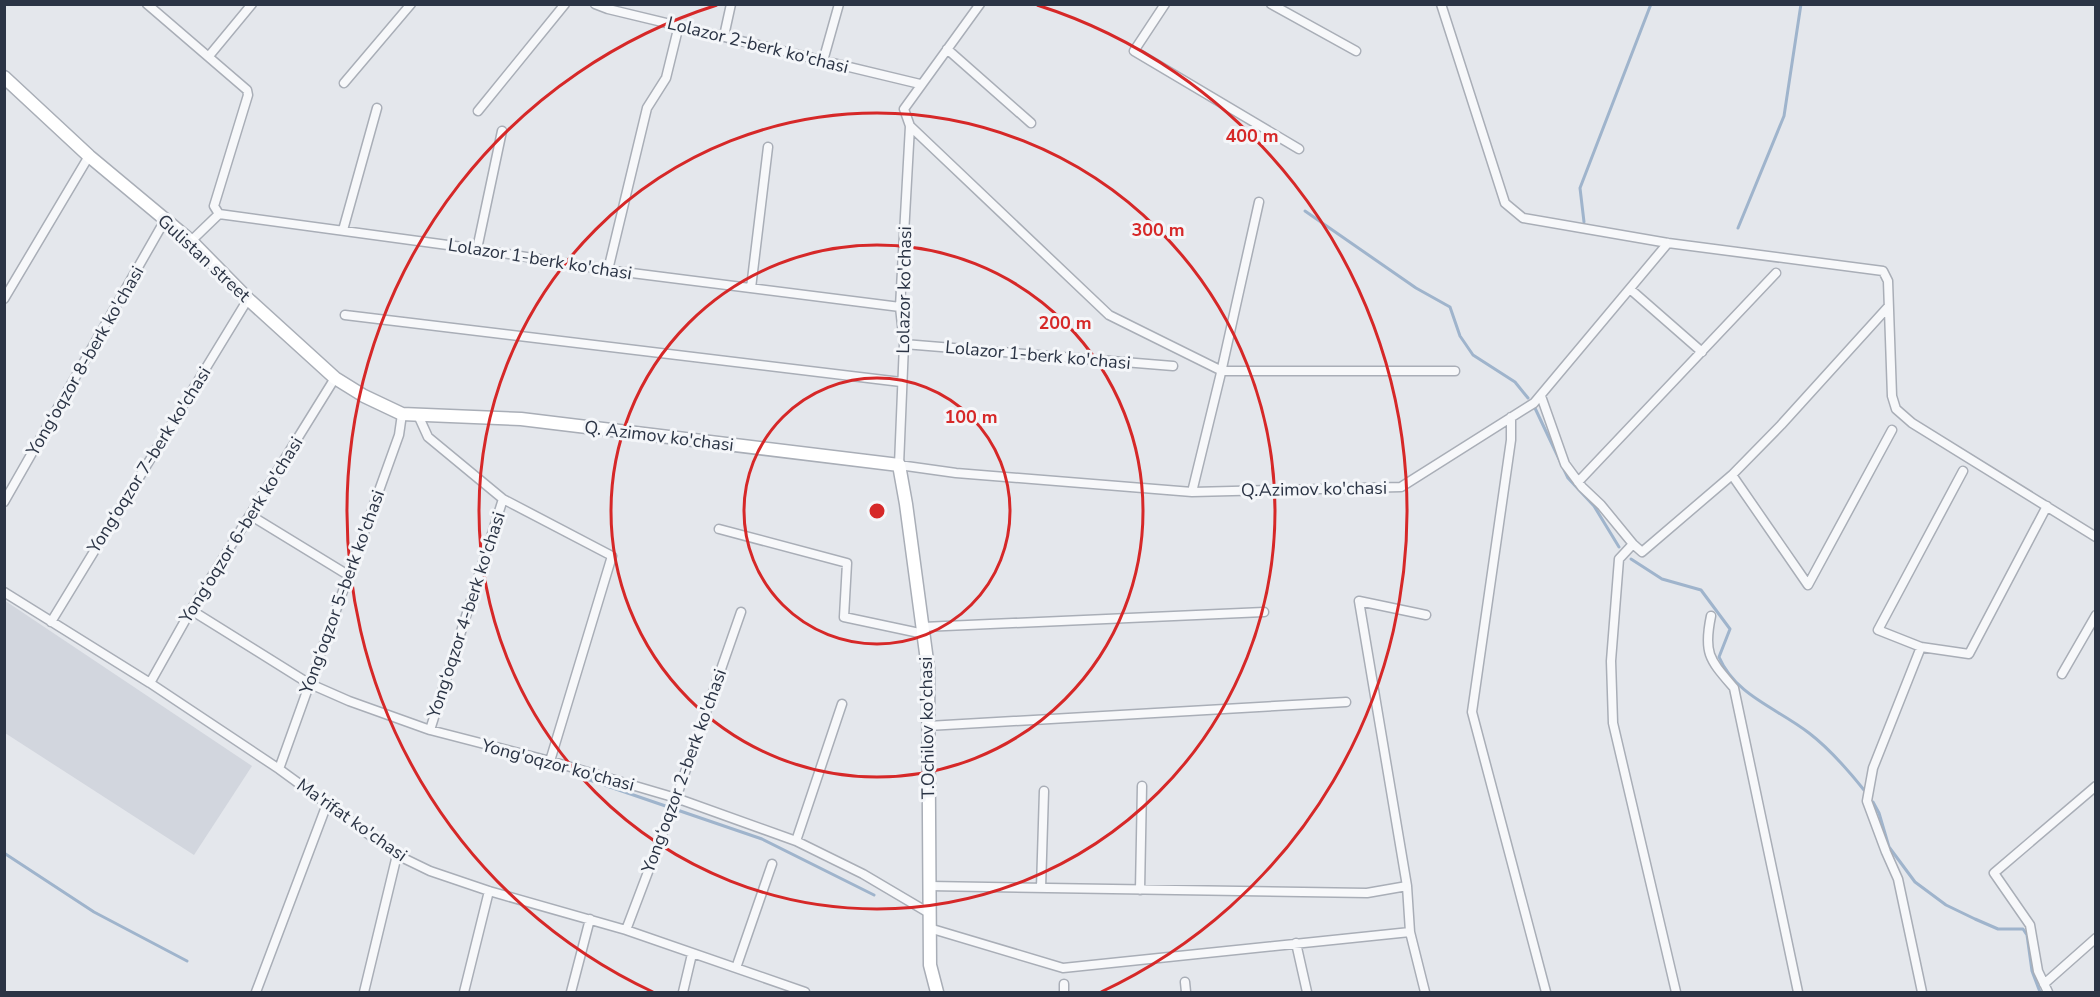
<svg xmlns="http://www.w3.org/2000/svg" width="2100" height="997" font-family="'Nunito Sans',sans-serif">
  <style>
    .built { fill: #d2d6de }
    .lines { fill: none; stroke-linecap: round; stroke-linejoin: round }
    .stream { stroke: #9fb4cc; stroke-width: 3 }
    .street-casing { stroke: #a9aeb7; stroke-width: 11 }
    .secondary-casing { stroke: #a9aeb7; stroke-width: 15 }
    .street { stroke: #f7f8fa; stroke-width: 8 }
    .secondary { stroke: #fff; stroke-width: 12 }
    .ring { fill: none; stroke: #d62828; stroke-width: 3 }
    .labels { text-anchor: middle; dominant-baseline: central; stroke-width: 6; stroke-linejoin: round; paint-order: stroke }
    .street-label { font-size: 18px; fill: #2b3445; stroke: #f4f6f9 }
    .centre { fill: #d62828; stroke: #f4f6f9; stroke-width: 3 }
    .ring-label { font-size: 18px; text-anchor: middle; font-weight: bold; fill: #d62828; stroke: #f4f6f9; stroke-width: 6; stroke-linejoin: round; paint-order: stroke }
  </style>
  <rect width="100%" height="100%" fill="#e4e7ec"/>
  <path class="built" d="M4,600L252,766L194,855L5,733Z"/>
  <g class="lines">
    <path class="stream" d="M1305,211L1416,288L1450,307L1460,336L1473,355L1515,382L1528,398
      M1584,222L1580,188L1651,4
      M1738,228L1784,116L1801,4
      M1534,406L1568,478L1594,506L1619,547
      M1631,559L1662,579L1701,590L1730,629L1719,657C1736,696 1777,708 1809,733C1830,749 1848,770 1864,790
      M572,774L762,839L874,895
      M1873,802L1879,813L1889,847L1915,882L1946,905L1975,919L1998,929H2023L2027,935L2032,971L2040,992
      M4,853L94,912L187,961"/>
    <g class="street-casing">
      <path id="street" d="M147,4L247,90L248,95L214,206L219,214
        M595,4L608,9L920,84
        M980,4L904,109L910,126L900,307L904,344L899,465L956,473L1192,492L1401,487L1534,403L1668,243
        M1165,4L1134,51L1299,149
        M1271,4L1356,51
        M1441,4L1505,203L1523,218L1668,243L1883,271L1888,281L1892,396L1896,409L1912,423L2096,537
        M724,36L731,4
        M947,49L1031,123
        M209,56L252,4
        M823,61L839,4
        M344,83L411,4
        M478,111L565,4
        M910,126L1109,315L1222,371H1455
        M343,230L377,108
        M191,241L219,214L477,249L608,270L900,307
        M477,249L502,131
        M608,270L647,108L666,78L679,25
        M751,288L768,147
        M1630,289L1702,352
        M4,299L89,156
        M345,315L901,382
        M904,344L1173,366
        M1541,396L1565,464L1582,487L1601,505L1633,544L1642,552L1732,475L1781,425L1888,307
        M418,415L428,437L503,499L612,556L550,761
        M1511,417V440L1472,712L1546,992
        M1963,471L1878,630L1921,647L1969,654L2047,506
        M1732,475L1808,585L1892,430
        M1578,482L1776,273
        M1192,492L1220,377L1259,202
        M4,502L165,220
        M250,515L348,575
        M719,529L847,563L844,617L924,634
        M1633,544L1619,559L1611,661L1613,723L1676,992
        M4,592L150,683L279,769L397,855L430,871L489,891L626,930L805,992
        M191,610L308,683L349,701L430,730L550,761L676,798L796,841L863,874L929,913
        M1711,616C1703,654 1710,660 1734,688L1798,992
        M51,622L248,299
        M923,627L1264,612
        M1921,647L1873,768L1867,801L1886,852L1898,879L1922,992
        M2062,674L2096,615
        M150,683L191,610L335,378
        M928,726L1346,702
        M430,730L503,499
        M279,769L399,435L402,414
        M796,841L842,704
        M929,886L1367,893L1407,886L1410,932L1425,992
        M1407,886L1359,601L1426,615
        M1041,888L1044,791
        M1140,890L1142,786
        M929,928L1063,968L1410,932
        M626,930L676,798L741,612
        M1296,943L1307,992
        M736,968L772,864
        M1185,982L1186,992
        M2044,984L2096,938
        M256,992L327,804
        M364,992L397,855
        M464,992L489,891
        M571,992L590,919
        M683,992L692,954
        M1064,992V984
        M2048,992L2038,971L2030,925L1994,873L2096,786"/>
    </g>
    <g class="secondary-casing">
      <path id="secondary" d="M4,77L89,156L191,241L248,299L335,378L364,396L402,414L521,419L899,465L906,504L928,668L930,965L937,992"/>
    </g>
    <use href="#street" class="street"/>
    <use href="#secondary" class="secondary"/>
  </g>
  <g class="ring">
    <circle cx="877" cy="511" r="133"/>
    <circle cx="877" cy="511" r="266"/>
    <circle cx="877" cy="511" r="398"/>
    <path d="M653 992A531 531 0 0 1 717 5M1037 5A531 531 0 0 1 1101 992"/>
  </g>
  <g class="labels">
    <g class="street-label">
      <text transform="translate(758 45) rotate(14)">Lolazor 2-berk ko'chasi</text>
      <text transform="translate(204 258) rotate(43)">Gulistan street</text>
      <text transform="translate(540 259) rotate(9)">Lolazor 1-berk ko'chasi</text>
      <text transform="translate(904 290) rotate(-89)">Lolazor ko'chasi</text>
      <text transform="translate(1038 355) rotate(5)">Lolazor 1-berk ko'chasi</text>
      <text transform="translate(85 361) rotate(-60)">Yong‘oqzor 8-berk ko'chasi</text>
      <text transform="translate(659 436) rotate(7)">Q. Azimov ko'chasi</text>
      <text transform="translate(149 460) rotate(-58)">Yong‘oqzor 7-berk ko'chasi</text>
      <text transform="translate(1314 489) rotate(-1)">Q.Azimov ko'chasi</text>
      <text transform="translate(241 530) rotate(-58)">Yong‘oqzor 6-berk ko'chasi</text>
      <text transform="translate(342 592) rotate(-70)">Yong‘oqzor 5-berk ko'chasi</text>
      <text transform="translate(466 615) rotate(-72)">Yong‘oqzor 4-berk ko'chasi</text>
      <text transform="translate(927 728) rotate(-91)">T.Ochilov ko'chasi</text>
      <text transform="translate(558 765) rotate(15)">Yong'oqzor ko'chasi</text>
      <text transform="translate(684 771) rotate(-70)">Yong‘oqzor 2-berk ko'chasi</text>
      <text transform="translate(352 820) rotate(35)">Ma'rifat ko'chasi</text>
    </g>
  </g>
  <circle cx="877" cy="511" r="9" class="centre"/>
  <g class="ring-label">
    <text x="1252" y="142">400 m</text>
    <text x="1158" y="236">300 m</text>
    <text x="1065" y="329">200 m</text>
    <text x="971" y="423">100 m</text>
  </g>
  <rect width="2100" height="997" fill="none" stroke="#2b3445" stroke-width="12"/>
</svg>
